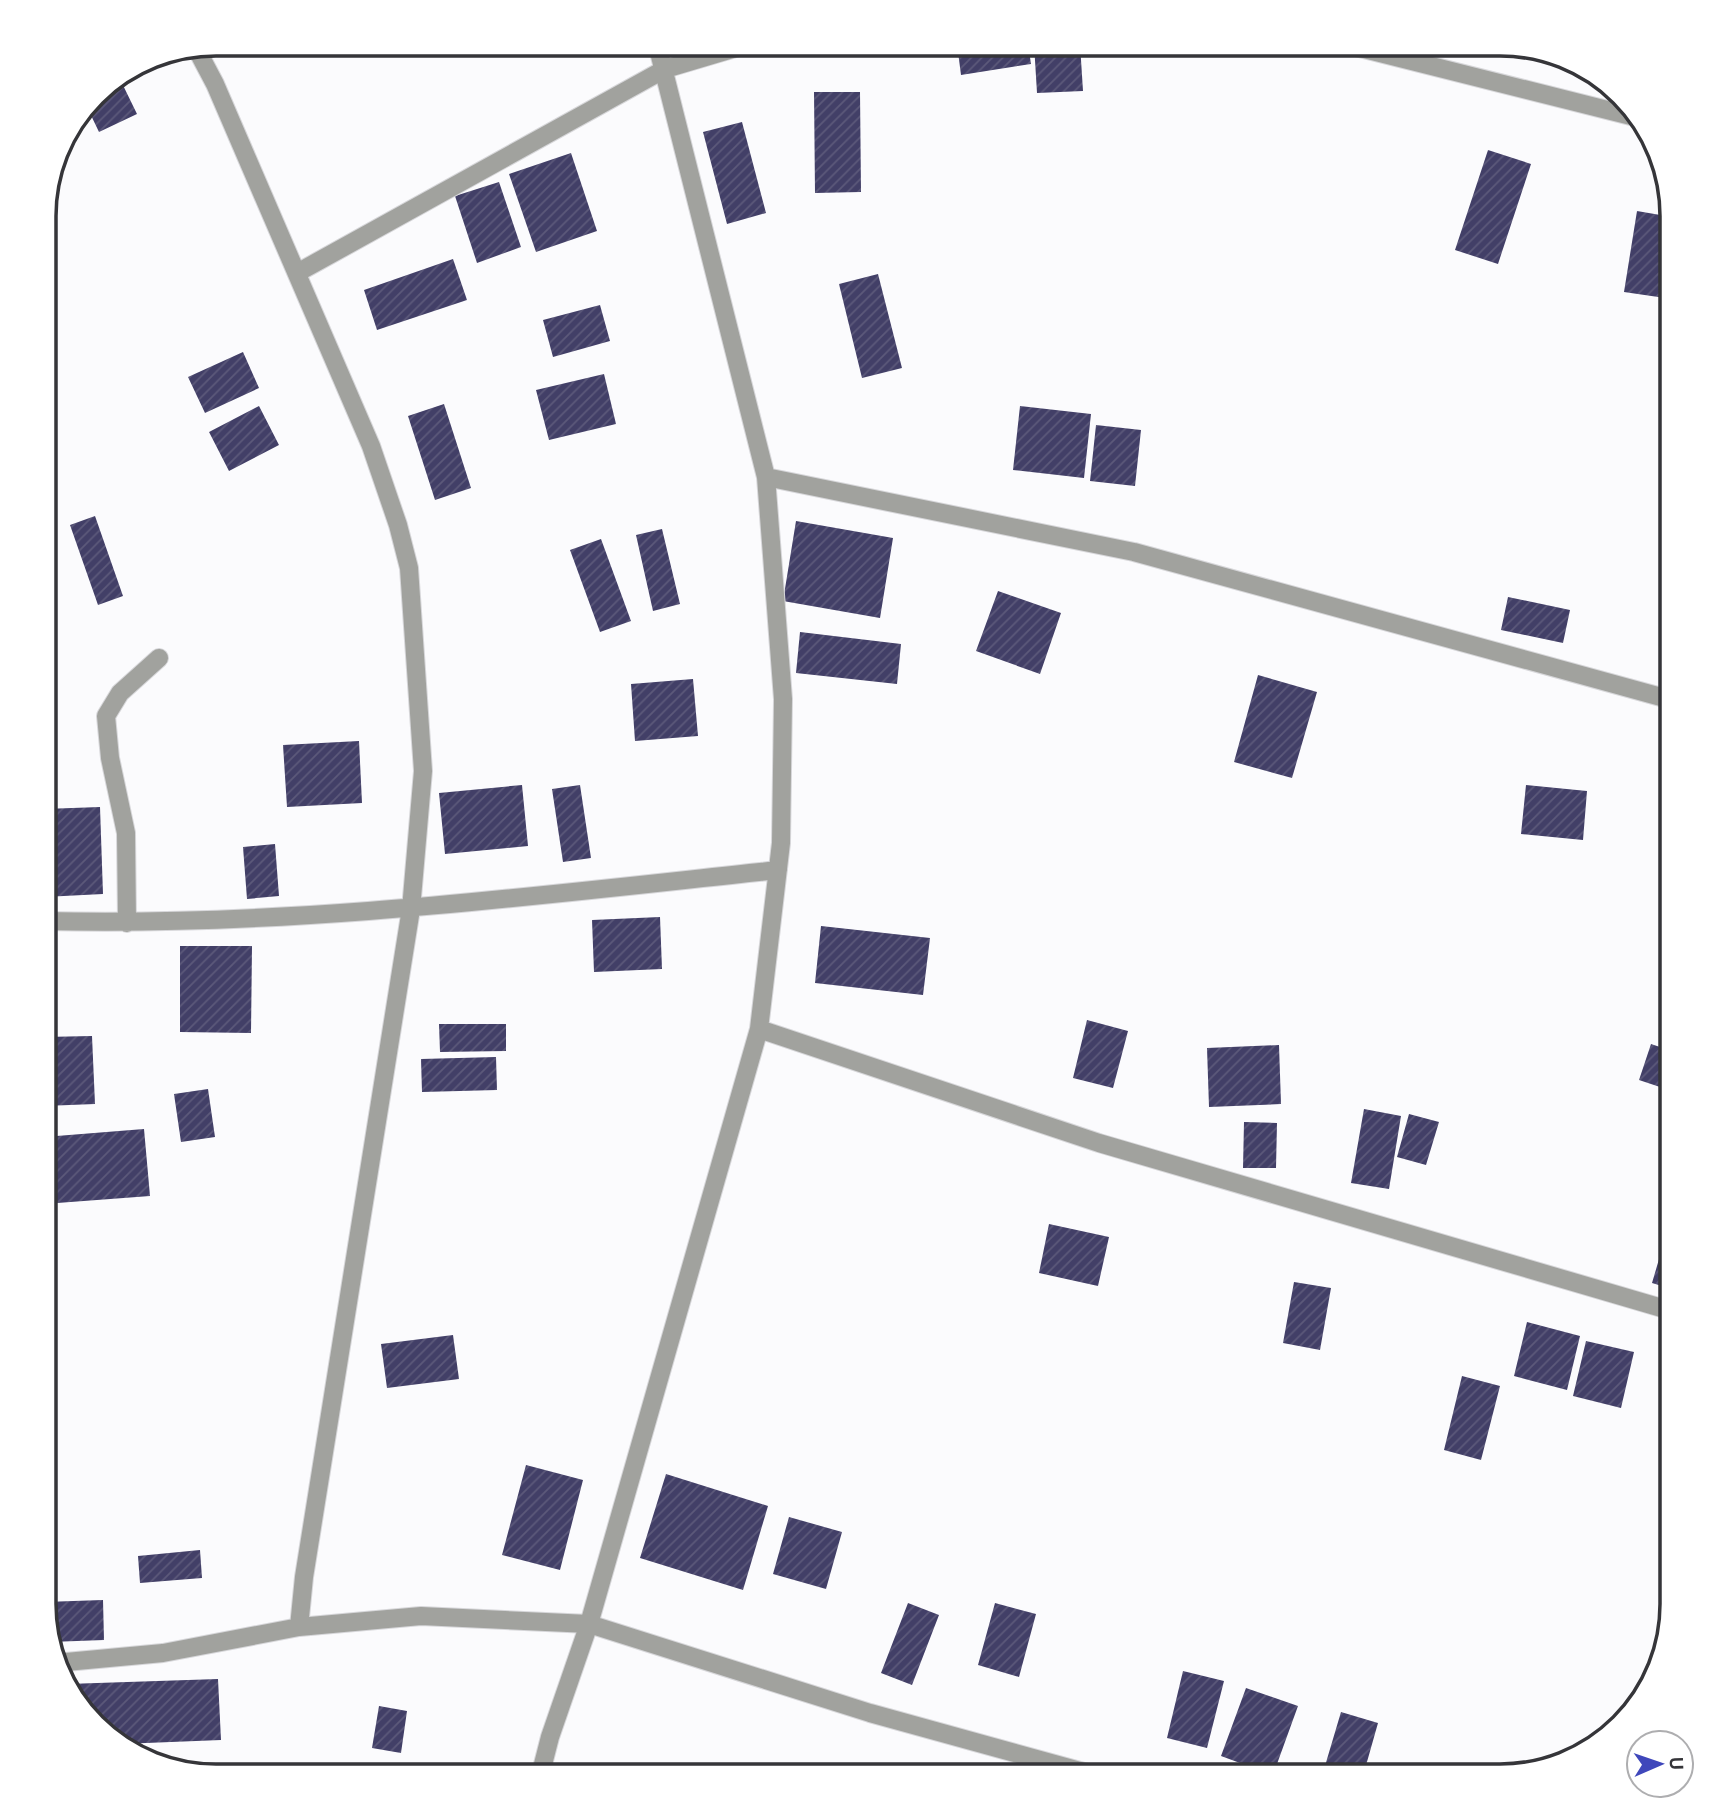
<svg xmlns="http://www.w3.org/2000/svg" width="1716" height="1820" font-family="Ubuntu,sans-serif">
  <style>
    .building { fill: url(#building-hatch) }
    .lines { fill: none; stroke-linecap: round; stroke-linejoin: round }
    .minor-casing { stroke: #d7d7da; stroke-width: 20 }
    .minor { stroke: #a1a29e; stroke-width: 18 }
    .rim { fill: none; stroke: #353539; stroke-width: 3.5 }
  </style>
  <defs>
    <pattern id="building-hatch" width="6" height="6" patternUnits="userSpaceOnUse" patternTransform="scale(1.75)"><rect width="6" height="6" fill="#423f67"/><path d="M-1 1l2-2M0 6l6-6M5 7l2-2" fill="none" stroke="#5c597a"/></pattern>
  </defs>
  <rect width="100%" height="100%" fill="#fbfbfd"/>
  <path class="building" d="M957,44H1028L1031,64L961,75Z
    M1034,44H1080L1083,91L1037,93Z
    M119,77L137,114L99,132L87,107L102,87Z
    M814,92H860L861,192L815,193Z
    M742,122L766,213L727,224L703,132Z
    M1488,150L1531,164L1498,264L1455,250Z
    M571,153L597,231L536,252L509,174Z
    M499,182L521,247L477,263L455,196Z
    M1637,211L1672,217V299L1624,292Z
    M453,259L467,300L377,330L364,290Z
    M878,274L902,368L862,378L839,284Z
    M600,305L610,341L553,357L543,320Z
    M243,352L259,388L205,413L188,377Z
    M604,374L616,424L549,440L536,390Z
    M444,404L471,488L435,500L408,416Z
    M259,406L279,445L229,471L209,432Z
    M1020,406L1091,414L1084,478L1013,470Z
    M1096,425L1141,430L1135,486L1090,481Z
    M95,516L123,596L98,605L70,525Z
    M796,521L893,538L880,618L783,601Z
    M662,529L680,604L653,611L636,535Z
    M601,539L631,621L600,632L570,550Z
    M44,571H48L57,635L44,637Z
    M998,591L1061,613L1040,674L976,651Z
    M1508,597L1570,610L1563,643L1501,630Z
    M800,632L901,644L897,684L796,673Z
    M1258,675L1317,692L1292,778L1234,762Z
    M693,679L698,736L635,741L631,684Z
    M359,741L362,803L287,807L283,745Z
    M522,785L528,846L445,854L439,793Z
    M580,785L591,858L563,862L552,789Z
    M1526,785L1587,791L1583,840L1521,834Z
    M100,807L103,894L44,897V809Z
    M275,844L279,896L247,899L243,847Z
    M660,917L662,969L594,972L592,920Z
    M821,926L930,938L923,995L815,983Z
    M180,946H252L251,1033L180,1032Z
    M1087,1020L1128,1031L1113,1088L1073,1078Z
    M439,1024H506V1051L440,1052Z
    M92,1036L95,1104L44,1106V1037Z
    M1651,1044L1672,1051V1081L1669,1090L1639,1080Z
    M1279,1045L1281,1104L1209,1107L1207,1048Z
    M496,1057L497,1090L422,1092L421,1059Z
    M208,1089L215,1137L181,1142L174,1094Z
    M1364,1109L1401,1116L1389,1189L1351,1183Z
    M1409,1114L1439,1122L1426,1165L1397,1157Z
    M1244,1122L1277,1123L1276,1168H1243Z
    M144,1129L150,1196L44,1204V1137Z
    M1672,1215V1289L1652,1283Z
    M1049,1224L1109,1237L1098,1286L1039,1273Z
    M1294,1282L1331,1288L1320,1350L1283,1343Z
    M1527,1322L1580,1336L1567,1390L1514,1376Z
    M453,1335L459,1379L387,1388L381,1344Z
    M1586,1341L1634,1352L1621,1408L1573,1396Z
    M1462,1376L1500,1386L1481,1460L1444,1450Z
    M526,1465L583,1480L560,1570L502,1555Z
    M666,1474L768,1506L743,1590L640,1558Z
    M789,1517L842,1532L826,1589L773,1574Z
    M200,1550L202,1578L140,1583L138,1556Z
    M103,1600L104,1640L50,1642L44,1602Z
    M908,1603L939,1615L912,1685L881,1673Z
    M995,1603L1036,1614L1019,1677L978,1665Z
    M1183,1671L1224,1681L1207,1748L1167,1738Z
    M218,1679L221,1740L121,1744L86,1717L67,1684Z
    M1246,1688L1298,1706L1273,1775L1221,1756Z
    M379,1706L407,1711L401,1753L372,1748Z
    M1341,1712L1378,1723L1363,1776H1322Z"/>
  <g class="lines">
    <g class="minor-casing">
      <path id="minor" d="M1344,44L1639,118
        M196,48L215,84L371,446L398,525L409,568L423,771L411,909L304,1577L299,1627
        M297,273L665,69L749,44
        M766,477L1134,552L1672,700
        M44,921C290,927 534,896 778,870
        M127,923L126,833L110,758L106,716L120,693L159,658
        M759,1029L1099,1143L1672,1311
        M55,1663L163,1653L299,1627L421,1616L589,1624L870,1713L1098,1776
        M540,1776L550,1737L589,1624L759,1029L781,843L783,699L766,477L657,44"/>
    </g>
    <use href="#minor" class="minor"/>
  </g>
  <path d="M0 0H1716V1820H0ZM216 56H1500A160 160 0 0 1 1660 216V1604A160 160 0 0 1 1500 1764H216A160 160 0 0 1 56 1604V216A160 160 0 0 1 216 56Z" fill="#fff" fill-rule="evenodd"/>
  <path class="rim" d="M216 56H1500A160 160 0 0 1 1660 216V1604A160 160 0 0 1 1500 1764H216A160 160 0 0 1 56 1604V216A160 160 0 0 1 216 56Z"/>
  <g transform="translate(1660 1764) rotate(88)"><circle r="33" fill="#ffffff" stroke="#aeaeb0" stroke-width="2"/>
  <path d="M0-5L12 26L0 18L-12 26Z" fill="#3f47bb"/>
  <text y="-10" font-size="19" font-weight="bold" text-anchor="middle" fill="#353539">U</text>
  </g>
</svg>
